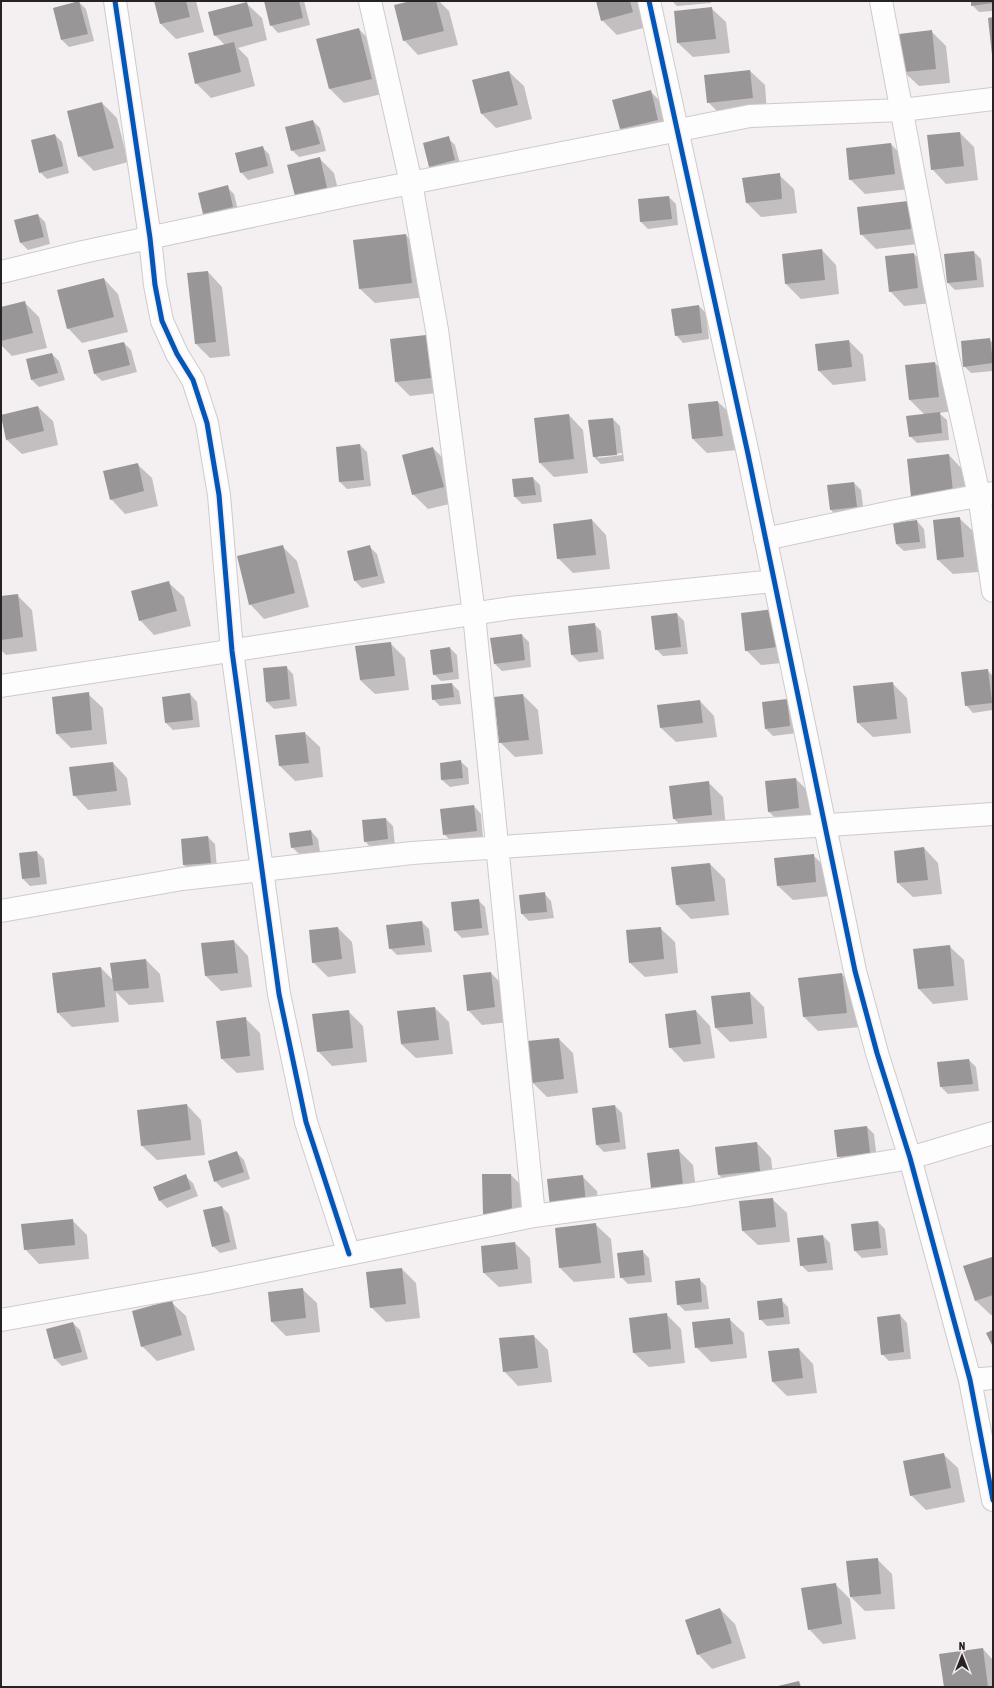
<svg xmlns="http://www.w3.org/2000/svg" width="994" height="1688" font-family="'Asap Condensed',sans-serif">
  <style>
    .shadow { fill: #0003; fill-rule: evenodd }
    .building { fill: #999697 }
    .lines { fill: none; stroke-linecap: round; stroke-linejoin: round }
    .street-casing { stroke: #cfcbcd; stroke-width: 24 }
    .street { stroke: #fdfdfd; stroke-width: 22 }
    .cycleway-casing { stroke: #f7ecf0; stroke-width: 8 }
    .cycleway { stroke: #0057b8; stroke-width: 5 }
  </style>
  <rect width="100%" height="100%" fill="#f4eff1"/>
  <path class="shadow" d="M155,1H196L204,32L176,39L161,24Z
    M265,1H304L310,25L278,33L271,25Z
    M415,1H439L449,11L458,45L418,55L404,40Z
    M597,1H640L647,27L617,35L602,20Z
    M672,1H711V3L677,6Z
    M972,1H993V11L979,12L972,5Z
    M79,2L86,9L94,41L69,47L62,40L54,8Z
    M247,4L262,18L267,40L238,48L248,58L255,86L211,98L196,83L225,45L215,35Z
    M711,8L726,22L730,53L693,57L678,43Z
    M359,29L373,44L386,93L344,103L330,89L317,40Z
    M931,31L946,46L950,83L919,86L904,72Z
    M750,71L765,85L767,112L723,117L708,102L705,76Z
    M509,72L524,86L532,119L496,128L482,114L473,80Z
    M650,91L665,106L672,135L635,143L621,129Z
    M102,103L117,118L128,162L94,171L79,156Z
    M313,121L320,128L326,151L299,157L292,150Z
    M960,133L974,147L978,180L946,184L932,169Z
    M55,135L62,142L69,173L47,179L40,172Z
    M448,138L455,145L461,167L437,173L430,166Z
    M891,144L905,159L909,189L865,194L850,179Z
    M262,147L269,154L274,173L248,180L241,172Z
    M319,158L334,173L341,202L295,196Z
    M779,175L794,189L797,213L761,217L747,203Z
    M227,187L234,194L239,214L211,221L204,214Z
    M669,197L676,204L678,225L648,229L641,222Z
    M908,202L925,243L876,249L861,234Z
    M38,215L45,222L50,244L28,250L21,243Z
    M406,235L420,250L426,297L375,303L360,289Z
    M822,250L836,265L839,294L801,299L786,284L783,255Z
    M974,252L981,259L984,287L955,290L948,283Z
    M914,254L929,268L932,303L904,306L890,291Z
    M208,272L222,287L230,356L210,358L196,344Z
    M104,279L118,294L128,332L82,343L68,328Z
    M24,302L39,317L47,348L12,356L1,345V308Z
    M699,306L706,313L709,339L683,343L676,335Z
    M426,336L440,351L445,392L410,396L396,382Z
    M989,339L993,343V371L971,373L964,366Z
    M849,341L863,355L866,381L833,385L819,371Z
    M124,343L131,350L137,372L102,381L95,374L89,351Z
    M52,354L59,361L65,380L39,387L32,380Z
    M935,363L949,377L953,411L939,413L947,420L949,440L917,443L910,436L925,415L910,400Z
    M718,402L733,416L737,450L707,453L693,439Z
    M38,407L53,421L58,445L22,454L7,440L1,416Z
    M569,415L583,430L588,473L554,477L539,462Z
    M613,419L620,426L624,461L601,464L594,457L590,421ZM622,453V455L598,458V456Z
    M360,445L367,452L371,486L347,489L340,482L337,448Z
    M433,448L448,463L458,502L428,509L413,494Z
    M949,455L963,470L968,506L927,511Z
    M137,464L152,478L158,506L125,514L111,499Z
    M533,478L540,485L542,502L522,504L515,497Z
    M854,483L861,490L864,514L838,517L831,510Z
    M959,518L974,532L978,572L953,574L938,560L934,521Z
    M592,520L606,535L610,569L573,573L558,558Z
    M917,521L924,529L926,548L904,551L896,544L894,524Z
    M282,546L297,561L309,607L264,619L250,604Z
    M370,547L377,554L385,583L362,588L355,581L348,552Z
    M169,583L184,597L191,626L154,635L140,620Z
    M17,595L32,610L37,651L6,655L1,650V597Z
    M773,610L791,662L761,665L746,650Z
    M677,614L684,621L688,654L663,656L656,649L652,617Z
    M594,624L601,631L604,659L579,662L572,655L569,627Z
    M522,635L529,642L531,667L502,671L495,664Z
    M390,643L405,658L409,690L375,694L360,680Z
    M450,648L457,655L459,679L441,681L434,674Z
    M286,667L293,674L297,706L274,709L267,702Z
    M987,670L993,676V710L973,713L966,705Z
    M892,683L907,698L911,733L873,737L858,723Z
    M452,684L459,691L461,704L440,706L433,699Z
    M88,694L103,708L107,744L71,748L57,734Z
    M190,694L197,702L200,727L173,730L166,723Z
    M523,695L538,710L543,754L515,757L500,742Z
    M786,700L793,707L797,733L773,736L766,729Z
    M700,701L714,716L717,737L676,742L661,728Z
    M305,733L320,747L323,777L295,781L280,766L276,736Z
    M460,761L468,768L469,784L450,787L442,780L441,764Z
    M113,763L127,778L131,805L88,810L74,795Z
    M796,779L810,793L813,823L784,826L769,812Z
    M708,782L723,797L726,829L689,833L674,819L671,787Z
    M474,806L481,814L483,838L451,841L444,834Z
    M386,819L393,826L395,846L372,849L365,841Z
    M311,831L318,839L320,852L299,854L292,847Z
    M208,837L215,844L217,869L191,872L184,865L182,839Z
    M924,848L938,863L942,894L913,897L898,883Z
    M37,852L44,859L47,884L30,886L23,879L20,853Z
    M813,855L828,870L830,896L793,900L778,886Z
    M710,864L725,879L729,915L691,919L677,905Z
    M544,893L551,901L554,918L529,921L522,914L520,896Z
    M478,900L485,907L489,935L462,938L455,931Z
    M422,922L429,929L432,952L397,955L390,948Z
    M338,928L352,942L356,973L328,977L313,962Z
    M660,928L675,942L678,973L645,977L630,963Z
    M234,941L248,956L252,987L221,991L206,976L202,944Z
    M949,946L964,960L968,1000L933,1004L919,989L915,950Z
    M146,960L160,974L164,1002L129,1005L116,992L119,1022L72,1027L58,1013L101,968L114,981Z
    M491,973L505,987L509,1022L482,1025L468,1010Z
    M842,974L856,989L861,1027L818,1031L804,1017Z
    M750,993L764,1007L767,1038L730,1042L716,1028Z
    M435,1008L449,1022L453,1054L416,1058L401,1044Z
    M348,1011L363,1026L367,1062L332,1066L318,1051Z
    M696,1011L710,1026L715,1058L684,1062L670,1047Z
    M245,1018L260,1033L264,1070L237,1073L222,1059Z
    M559,1039L573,1053L578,1093L547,1097L532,1082Z
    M969,1060L976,1067L979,1091L948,1094L941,1087L939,1063Z
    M187,1105L201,1120L205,1155L157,1160L142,1146Z
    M615,1106L622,1113L626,1149L604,1152L597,1145Z
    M867,1127L874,1134L877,1160L845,1163L838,1156Z
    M757,1143L771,1158L774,1185L733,1190L719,1175L716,1148Z
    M679,1151L693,1165L697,1199L666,1202L652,1187Z
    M237,1153L244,1160L250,1179L222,1188L215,1181Z
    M511,1175L525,1189L526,1228H498L484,1214Z
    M185,1176L193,1183L198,1196L167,1208L160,1201L155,1188Z
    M582,1176L597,1191L600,1218L566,1221Z
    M772,1199L787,1213L790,1242L758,1245L743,1231Z
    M222,1207L229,1214L237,1249L220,1253L213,1246Z
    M72,1220L87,1235L89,1259L39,1264L25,1249Z
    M878,1222L885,1229L888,1255L862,1258L855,1251Z
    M596,1225L611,1239L615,1278L574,1282L560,1268Z
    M823,1236L830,1243L833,1270L808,1272L801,1265Z
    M515,1243L530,1258L532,1283L499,1287L484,1273Z
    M642,1251L649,1258L652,1282L628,1284L621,1277Z
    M992,1258L993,1315H991L976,1301L964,1267Z
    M402,1269L416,1283L420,1318L386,1322L371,1307Z
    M699,1279L706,1286L709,1309L685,1311L678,1304Z
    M302,1289L317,1303L320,1332L286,1336L272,1322Z
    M781,1300L788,1307L790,1324L767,1326L760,1319Z
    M171,1302L186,1316L195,1350L157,1361L142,1346Z
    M666,1314L681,1329L685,1363L649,1367L634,1353Z
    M900,1315L907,1323L911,1359L889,1361L882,1354Z
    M729,1319L744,1333L747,1358L711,1362L696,1347Z
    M73,1323L80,1330L88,1359L62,1366L55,1359L47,1330Z
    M534,1336L548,1350L552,1382L518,1386L504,1371Z
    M799,1349L813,1364L817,1393L787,1396L773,1382Z
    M943,1454L958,1468L965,1502L926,1510L911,1495Z
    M877,1559L892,1574L895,1609L865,1611L851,1597L847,1562Z
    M835,1584L850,1599L856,1639L823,1644L809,1629Z
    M720,1609L735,1624L746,1658L712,1669L698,1654Z
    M983,1649L993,1660V1687H945Z"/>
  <path class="building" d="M79,1L88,34L61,40L53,8Z
    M154,1H186L190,17L160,24Z
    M264,1H299L303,18L270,26Z
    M411,1H436L444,31L403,41L394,5Z
    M596,1H630L633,12L601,21Z
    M971,1H993V3L971,6Z
    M247,2L253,26L214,36L208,12Z
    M712,7L716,39L677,43L674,11Z
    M993,17V54L992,55L988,18Z
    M359,28L372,79L329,89L316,39Z
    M932,30L936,69L904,72L899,34Z
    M234,42L241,72L195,84L188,53Z
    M750,70L753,98L707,103L704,75Z
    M509,71L518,105L481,114L472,80Z
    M651,90L658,120L620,129L612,100Z
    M102,102L114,148L78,157L67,111Z
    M313,120L320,144L291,151L285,127Z
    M960,132L964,166L931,170L927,135Z
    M55,134L63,166L39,173L31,140Z
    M449,136L455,160L429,167L423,143Z
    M891,143L895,174L849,180L846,148Z
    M263,146L268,166L240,173L235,153Z
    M320,157L327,188L295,196L287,165Z
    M780,173L782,199L746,203L742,178Z
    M228,185L233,207L203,214L198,193Z
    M669,196L672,219L640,222L638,199Z
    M908,201L911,229L860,235L857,207Z
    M38,214L44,237L20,243L14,220Z
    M406,234L412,283L359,289L353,240Z
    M822,249L825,280L785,284L782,254Z
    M974,251L977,280L947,283L944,254Z
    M914,253L918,288L889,292L885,256Z
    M208,271L216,342L195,344L187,273Z
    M104,278L114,317L67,329L57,290Z
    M25,301L33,333L1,341V307Z
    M699,305L702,333L675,336L671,309Z
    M426,335L431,378L395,382L390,339Z
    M990,338L993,363L963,367L961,341Z
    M849,340L852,367L818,371L815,344Z
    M124,342L130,365L94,374L88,350Z
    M52,353L58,373L31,380L26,359Z
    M935,362L939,397L909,400L905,365Z
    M718,401L723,436L692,439L688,404Z
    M38,406L44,431L6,440L1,415Z
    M940,412L942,433L909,437L906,416Z
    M569,414L574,459L539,463L534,418Z
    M613,418L617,455L593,457L588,420Z
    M360,444L364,480L339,482L336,447Z
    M433,447L444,487L412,495L402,455Z
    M949,454L953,492L911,497L907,459Z
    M138,463L144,491L110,500L103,471Z
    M533,477L536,495L514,497L512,479Z
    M854,482L857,507L830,510L827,485Z
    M960,517L964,557L937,560L933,520Z
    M592,519L596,555L557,559L553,524Z
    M917,520L920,542L896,544L893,523Z
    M283,545L295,593L249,605L237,556Z
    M370,545L378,576L354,581L347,551Z
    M169,581L177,611L139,621L131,591Z
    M18,594L23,637L1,640V596Z
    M773,609L777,647L745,651L741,613Z
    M677,613L681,647L655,650L651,616Z
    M595,623L598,652L571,655L568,626Z
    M522,634L525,660L494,664L490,638Z
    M391,642L395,676L360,680L355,646Z
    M450,647L453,672L433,675L430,650Z
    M287,666L290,699L266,702L263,668Z
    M988,669L992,703L965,706L961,672Z
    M893,682L897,719L857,723L853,686Z
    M452,683L454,697L432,700L431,685Z
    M89,692L92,730L56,734L52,697Z
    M190,693L193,720L165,723L162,697Z
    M523,694L529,740L499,743L494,697Z
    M787,699L790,726L765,729L762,702Z
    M700,700L703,723L660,728L657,705Z
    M305,732L309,763L279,766L275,735Z
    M461,760L463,778L441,780L440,763Z
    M113,762L117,791L73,796L69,767Z
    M796,778L799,808L768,812L765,781Z
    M709,781L712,815L673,819L669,786Z
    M474,805L477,831L443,835L440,809Z
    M386,818L388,839L364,842L362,820Z
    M311,830L313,845L291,848L289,833Z
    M208,836L211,863L183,865L181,839Z
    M924,847L928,880L897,883L894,851Z
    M37,851L40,877L22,879L19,853Z
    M814,854L816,882L777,886L774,858Z
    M710,863L715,901L676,905L671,867Z
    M545,892L547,912L521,914L519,895Z
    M479,899L482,928L454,931L451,902Z
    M422,921L425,945L389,949L386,925Z
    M338,927L342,959L312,963L309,930Z
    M661,927L664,959L629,963L626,930Z
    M234,940L238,973L205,976L201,943Z
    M950,945L954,986L918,989L913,949Z
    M146,959L149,988L114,991L110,963Z
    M101,967L105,1007L57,1013L52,973Z
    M491,972L495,1007L467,1011L463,975Z
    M842,973L847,1013L803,1017L798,978Z
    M750,992L753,1024L715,1028L711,996Z
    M435,1007L439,1040L401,1044L397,1011Z
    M349,1010L353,1048L317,1052L312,1014Z
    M696,1010L701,1044L669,1048L665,1014Z
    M246,1017L250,1056L221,1059L216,1021Z
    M559,1038L564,1079L531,1083L527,1041Z
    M969,1059L973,1084L940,1087L937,1062Z
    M187,1104L191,1140L141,1146L137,1110Z
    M615,1105L620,1142L596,1145L592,1108Z
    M867,1126L870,1153L837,1157L834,1130Z
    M757,1142L760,1171L718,1175L715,1147Z
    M679,1149L683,1185L651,1188L647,1153Z
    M237,1151L244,1172L214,1182L208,1161Z
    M186,1174L191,1189L159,1201L153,1187Z
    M482,1174H511L512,1213L483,1214Z
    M583,1175L586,1203L550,1207L547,1179Z
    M773,1198L776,1227L742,1231L739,1201Z
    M222,1206L230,1242L212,1247L203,1210Z
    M73,1219L75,1245L24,1250L21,1224Z
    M878,1221L881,1248L854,1251L851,1224Z
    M596,1223L601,1263L559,1268L555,1228Z
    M823,1235L827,1263L800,1266L797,1238Z
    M515,1242L518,1269L483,1273L481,1246Z
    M643,1250L645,1275L620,1278L617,1253Z
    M992,1257L993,1295L975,1301L963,1266Z
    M402,1268L406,1304L370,1308L366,1272Z
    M700,1278L702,1302L677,1305L675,1281Z
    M303,1288L306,1318L271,1322L268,1292Z
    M782,1298L784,1317L759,1320L757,1301Z
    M172,1300L182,1335L141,1347L132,1311Z
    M667,1313L671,1349L633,1353L629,1318Z
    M900,1314L904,1352L881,1355L877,1317Z
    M730,1318L733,1344L695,1348L692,1322Z
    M73,1322L82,1352L54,1359L46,1329Z
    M993,1330V1347L986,1333Z
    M534,1335L538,1368L503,1372L499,1338Z
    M799,1348L803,1378L772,1382L768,1351Z
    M944,1453L951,1488L910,1496L903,1461Z
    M878,1558L881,1594L850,1597L846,1561Z
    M836,1583L842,1624L808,1630L801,1588Z
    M720,1608L732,1643L697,1655L685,1620Z
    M983,1648L988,1687H944L939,1654Z
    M799,1681L801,1687H778V1686Z"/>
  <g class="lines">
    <g class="street-casing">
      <path id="street" d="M115,1L150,238L155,285L162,321L177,354L193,380L207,423L219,495L232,651L279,994L306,1122L349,1254
        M370,1L411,183L437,330L474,614L534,1216
        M649,1L748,454L855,971L877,1053L910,1158L970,1380L993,1500
        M881,1L947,352L979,495L993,591
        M1,272L83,252L355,194L750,116L902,110L993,99
        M765,539L901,510L993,493
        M1,686L510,608L774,581
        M1,911L182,879L412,853L993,814
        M1,1320L207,1283L534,1216L688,1195L910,1158L993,1133
        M970,1380L993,1378"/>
    </g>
    <use href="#street" class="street"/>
    <g class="cycleway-casing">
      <path id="cycleway" d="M115,1L150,238L155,285L162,321L177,354L193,380L207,423L219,495L232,651L279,994L306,1122L349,1254
        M649,1L748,454L855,971L877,1053L910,1158L970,1380L993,1500"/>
    </g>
    <use href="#cycleway" class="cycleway"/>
  </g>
  <rect width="994" height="1688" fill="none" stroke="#272325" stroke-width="4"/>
  <g transform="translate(962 1656)" stroke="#f7ecf0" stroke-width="3" paint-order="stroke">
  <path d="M0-3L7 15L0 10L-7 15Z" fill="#272325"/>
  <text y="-6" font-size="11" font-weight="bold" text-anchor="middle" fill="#272325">N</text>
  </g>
</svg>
